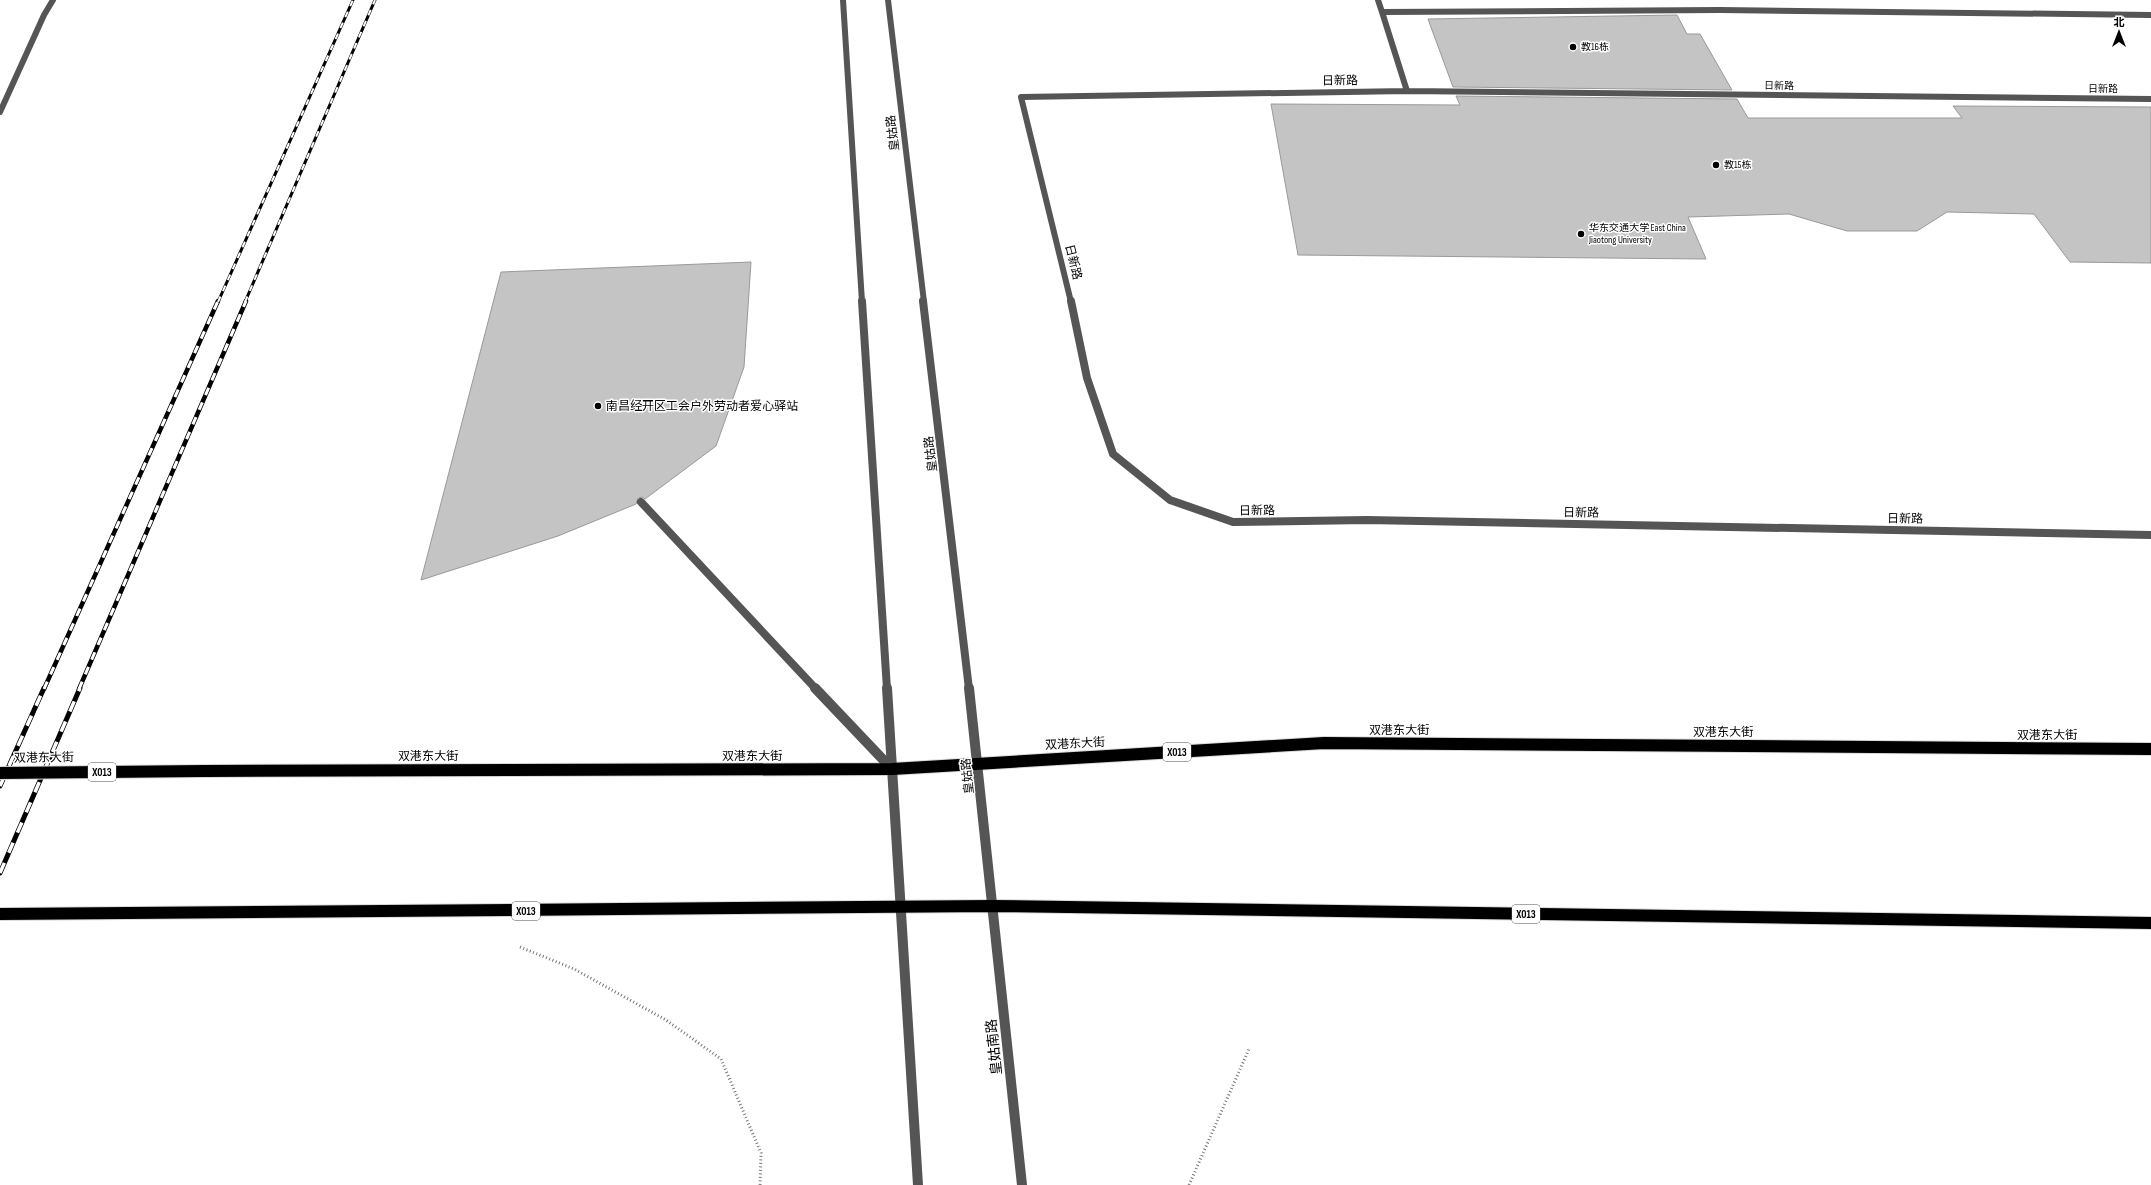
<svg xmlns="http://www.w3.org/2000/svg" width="2151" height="1185" font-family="'Sofia Sans Condensed','Noto Sans SC',sans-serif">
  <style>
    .building { fill: #c4c4c4; stroke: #999 }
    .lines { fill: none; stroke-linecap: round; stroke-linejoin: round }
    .primary-casing { stroke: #dbdbdb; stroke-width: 14 }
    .path { stroke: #777; stroke-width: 3; stroke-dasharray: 1 2.5; stroke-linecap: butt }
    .service-far2 { stroke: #555; stroke-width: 6 }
    .service-far1 { stroke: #555; stroke-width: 8 }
    .service { stroke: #555; stroke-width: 10 }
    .minor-far1 { stroke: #555; stroke-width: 6 }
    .minor { stroke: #555; stroke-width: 8 }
    .tertiary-far2 { stroke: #555; stroke-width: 6 }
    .tertiary-far1 { stroke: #555; stroke-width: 8 }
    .tertiary { stroke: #555; stroke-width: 10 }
    .primary { stroke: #000; stroke-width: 12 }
    .rail-far2-casing { stroke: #000; stroke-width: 3 }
    .rail-far1-casing { stroke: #000; stroke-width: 4.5 }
    .rail-casing { stroke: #000; stroke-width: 5 }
    .rail-far2 { stroke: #fff; stroke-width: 2; stroke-dasharray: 6; stroke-linecap: butt }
    .rail-far1 { stroke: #fff; stroke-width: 3; stroke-dasharray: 8; stroke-linecap: butt }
    .rail { stroke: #fff; stroke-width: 3.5; stroke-dasharray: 11; stroke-linecap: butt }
    .primary-bridge-casing { stroke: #dbdbdb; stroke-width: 14; stroke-linecap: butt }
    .primary-bridge { stroke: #000; stroke-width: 12 }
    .poi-dot { fill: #000; stroke: #fff; stroke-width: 1.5 }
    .labels { text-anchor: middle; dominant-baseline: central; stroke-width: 3; stroke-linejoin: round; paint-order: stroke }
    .far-poi-label { font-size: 10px; fill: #000; stroke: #fff; text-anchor: start }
    .far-street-label { font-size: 10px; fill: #000; stroke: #fff }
    .shield { fill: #fff; stroke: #4c4c4c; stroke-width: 1 }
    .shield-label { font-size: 11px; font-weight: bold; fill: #000 }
    .street-label { font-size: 12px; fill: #000; stroke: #fff }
    .poi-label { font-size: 12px; fill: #000; stroke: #fff; text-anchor: start }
    .near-street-label { font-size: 14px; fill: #000; stroke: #fff }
  </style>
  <rect width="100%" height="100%" fill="#fff"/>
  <path class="building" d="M1677,15L1687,34H1700L1732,90L1453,87L1428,19Z
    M1456,96L1737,99L1748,118H1962L1953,106L2151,107V263L2070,262L2034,214L1947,212L1917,231H1847L1789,214L1688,217L1706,259L1298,255L1271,104L1460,105Z
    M751,262L744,367L716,446L645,499L642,497L638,498L636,504L558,536L421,580L501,272Z"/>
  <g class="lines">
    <g class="primary-casing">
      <path id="primary" d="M204,771L892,769L1324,743L2151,749
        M0,914L993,906L2151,923"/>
    </g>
    <path class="path" d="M520,947L574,969L666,1020L721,1059L761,1153L760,1185
      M1189,1185L1249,1049"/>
    <path class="service-far2" d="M0,112L44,15L53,0"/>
    <path class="service-far1" d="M641,502L816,689"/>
    <path class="service" d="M815,688L892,769"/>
    <path class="minor-far1" d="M1378,0L1382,12
      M1407,91L1382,12L1720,10L2151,15
      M1071,302L1021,97L1407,91L2151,99"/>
    <path class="minor" d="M1071,301L1087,378L1113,454L1170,500L1233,522L1367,520L2151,535"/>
    <path class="tertiary-far2" d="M843,0L862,302
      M888,0L924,302"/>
    <path class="tertiary-far1" d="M862,301L887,689
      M923,301L969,689"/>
    <path class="tertiary" d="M887,688L918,1185
      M969,688L1022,1185"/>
    <use href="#primary" class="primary"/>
    <g class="rail-far2-casing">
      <path id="rail-far2" d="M218,302L353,0
        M245,302L375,0"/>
    </g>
    <g class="rail-far1-casing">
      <path id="rail-far1" d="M44,689L218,301
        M79,689L246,301"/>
    </g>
    <g class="rail-casing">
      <path id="rail" d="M0,786L44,688
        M0,873L80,688"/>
    </g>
    <use href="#rail-far2" class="rail-far2"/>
    <use href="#rail-far1" class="rail-far1"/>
    <use href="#rail" class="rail"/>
    <g class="primary-bridge-casing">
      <path id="primary-bridge" d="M0,773L204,771"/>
    </g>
    <use href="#primary-bridge" class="primary-bridge"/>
  </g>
  <g class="poi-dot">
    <circle cx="1573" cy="47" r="4"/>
    <circle cx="1716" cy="165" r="4"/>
    <circle cx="1581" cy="234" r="4"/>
    <circle cx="598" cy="406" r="4"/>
  </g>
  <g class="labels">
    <g class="far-poi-label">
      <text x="1581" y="47">教16栋</text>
      <text x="1724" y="165">教15栋</text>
      <text x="1589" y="228">华东交通大学 East China<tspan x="1589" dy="12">Jiaotong University</tspan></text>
    </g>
    <g class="far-street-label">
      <text transform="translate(1779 86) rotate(1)">日新路</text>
      <text x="2103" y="89">日新路</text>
    </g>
    <g class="shield">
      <rect x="1163" y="743" width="28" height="18" rx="3"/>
      <rect x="88" y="763" width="28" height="18" rx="3"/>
      <rect x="512" y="902" width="28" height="18" rx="3"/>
      <rect x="1512" y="905" width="28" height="18" rx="3"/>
    </g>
    <g class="shield-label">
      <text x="1177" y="752">X013</text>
      <text x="102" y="772">X013</text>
      <text x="526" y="911">X013</text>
      <text x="1526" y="914">X013</text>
    </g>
    <g class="street-label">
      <text transform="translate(1340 81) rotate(-1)">日新路</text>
      <text transform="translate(893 133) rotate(-97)">皇姑路</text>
      <text transform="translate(1073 262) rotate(76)">日新路</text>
      <text transform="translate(931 454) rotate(-97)">皇姑路</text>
      <text transform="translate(1257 511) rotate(-1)">日新路</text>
      <text transform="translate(1581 513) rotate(1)">日新路</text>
      <text transform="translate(1905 519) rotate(1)">日新路</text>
      <text x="1399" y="730">双港东大街</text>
      <text x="1723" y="732">双港东大街</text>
      <text x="2047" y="735">双港东大街</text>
      <text transform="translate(1075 744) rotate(-3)">双港东大街</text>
      <text x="428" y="756">双港东大街</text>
      <text x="752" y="756">双港东大街</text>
      <text transform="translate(44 758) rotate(-1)">双港东大街</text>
      <text transform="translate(968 776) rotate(-96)">皇姑路</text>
    </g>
    <g class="poi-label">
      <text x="606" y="406">南昌经开区工会户外劳动者爱心驿站</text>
    </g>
    <g class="near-street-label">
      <text transform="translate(994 1047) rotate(-96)">皇姑南路</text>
    </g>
  </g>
  <g transform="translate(2119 32)" stroke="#ffffff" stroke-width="3" paint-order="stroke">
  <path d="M0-3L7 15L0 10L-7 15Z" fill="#000000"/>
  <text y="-6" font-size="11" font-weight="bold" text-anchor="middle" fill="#000000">北</text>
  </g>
</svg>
